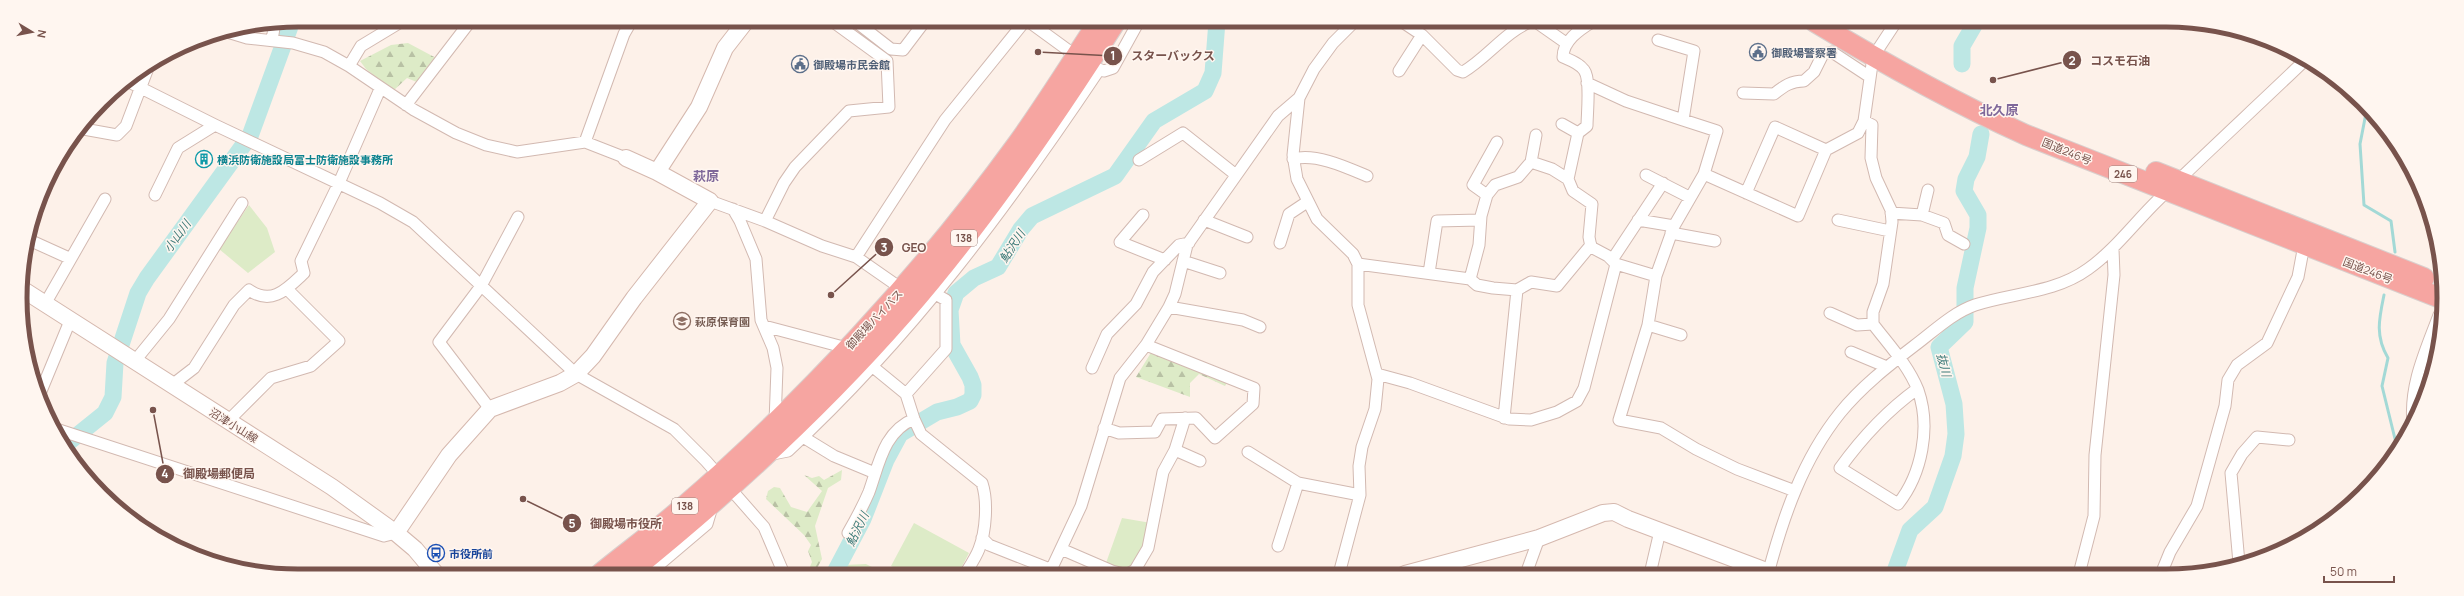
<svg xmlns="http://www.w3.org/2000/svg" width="2464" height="596" font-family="Manrope,'Noto Sans JP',sans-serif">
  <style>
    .green { fill: #ddebc7 }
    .forest { fill: url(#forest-firs) }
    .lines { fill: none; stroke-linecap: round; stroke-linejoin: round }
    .stream { stroke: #a3d9d6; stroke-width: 3 }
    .river { stroke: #bde7e4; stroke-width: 17 }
    .street-casing { stroke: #d2b9b1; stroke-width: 13 }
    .secondary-casing { stroke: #d5b8ae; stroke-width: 18 }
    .highway-casing { stroke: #d9cfcd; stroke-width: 22 }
    .street { stroke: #fff; stroke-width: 11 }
    .secondary { stroke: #fff; stroke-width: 16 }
    .highway { stroke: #f6a5a1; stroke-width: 20 }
    .labels { text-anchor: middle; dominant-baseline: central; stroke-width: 3; stroke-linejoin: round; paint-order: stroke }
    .shield { fill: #fff6f0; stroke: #a0847d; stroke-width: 1 }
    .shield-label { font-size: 10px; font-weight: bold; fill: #78534c }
    .service-label { font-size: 11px; font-weight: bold; fill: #4e5e75; stroke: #fff6f0; text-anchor: start }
    .street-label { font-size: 11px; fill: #78534c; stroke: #fff6f0 }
    .culture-label { font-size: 11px; font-weight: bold; fill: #0d838f; stroke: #fff6f0; text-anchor: start }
    .education-label { font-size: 11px; font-weight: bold; fill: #785e54; stroke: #fff6f0; text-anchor: start }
    .transit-label { font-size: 11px; font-weight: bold; fill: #164399; stroke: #fff6f0; text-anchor: start }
    .water-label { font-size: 12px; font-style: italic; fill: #3f7c7a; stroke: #fff6f0 }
    .quarter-label { font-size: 13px; font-weight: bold; fill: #7f689a; stroke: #fff6f0 }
    .rim { fill: none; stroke: #78534c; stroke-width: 5 }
    .leader { fill: none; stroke: #78534c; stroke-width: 1.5 }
    .callout-dot { fill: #78534c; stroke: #fff6f0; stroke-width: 1.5 }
    .mark-label { font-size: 12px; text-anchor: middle; font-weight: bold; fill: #fff }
    .callout-label { font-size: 12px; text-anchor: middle; font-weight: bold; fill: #78534c; stroke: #fff6f0; stroke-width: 3; stroke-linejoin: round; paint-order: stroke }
  </style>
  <defs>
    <pattern id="forest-firs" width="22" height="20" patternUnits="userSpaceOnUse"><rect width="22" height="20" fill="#ddebc7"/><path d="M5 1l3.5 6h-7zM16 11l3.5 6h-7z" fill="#b8c1a4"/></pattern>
  </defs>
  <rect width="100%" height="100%" fill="#fdf1e9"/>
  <path class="green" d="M249,205L267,228L275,252L248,273L219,249Z
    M1122,518L1151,523L1145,549L1128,574L1106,563Z
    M914,523L969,553L958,574H906L891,566Z
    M866,564L886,574H840L844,565Z"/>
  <path class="forest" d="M408,43L438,59L419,83L407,78L393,91L366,69L360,61L391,45Z
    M1152,351L1228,381L1225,386L1199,374L1190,383V397L1136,377Z
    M842,470L841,480L828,488L815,526L822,559L816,570L812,571L809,569L812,562L808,551L811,545L804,535L766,499L768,491L774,487L780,488L791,507L807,512L822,491L804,475L812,478L819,476L824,480Z"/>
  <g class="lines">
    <path class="stream" d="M2367,108L2360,144L2364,205L2391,221L2395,252
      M2384,295C2379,319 2375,336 2388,358L2382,386L2397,447"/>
    <path class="river" d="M1962,64V46L1976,22
      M64,446L105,413L113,397L115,363L138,293L147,278L250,136L292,21
      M834,574L863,519L886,460L900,434L937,412L957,407L970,401L973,395V385L970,377L952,345L950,310L956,293L974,278L998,267L1021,229L1032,216L1115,176L1154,121L1205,91L1213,73L1217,21
      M1894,574L1910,530L1935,507L1953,456L1956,434L1954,404L1939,347L1965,322V288L1978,228V215L1964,191L1966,179L1977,157L1981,134"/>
    <g class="street-casing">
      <path id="street" d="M855,21L891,49L903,50L925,21
        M1028,21L1076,56
        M1401,21L1422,35L1457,70L1463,72C1487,58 1505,32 1530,22
        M1536,22L1566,43
        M224,31L247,38L293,43L324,52L349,66L414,110L456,133L486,145L517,152L585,142L626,158
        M272,40L275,22
        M1658,40L1694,51L1683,120L1717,131L1704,174
        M349,66L361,46L404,20
        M1093,67L1104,71L1113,68L1139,21
        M1399,71L1422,35
        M127,81L215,125L380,203L413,222L576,374L674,429L706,461L764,527L784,574
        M1587,83L1626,101L1683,120
        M1743,93L1774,94C1784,86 1791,81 1804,81L1814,72L1823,54L1832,52L1870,77
        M406,105L469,23
        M1864,121L1872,125L1871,158L1876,178L1891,210L1892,222L1883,284L1873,312V324C1889,345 1908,365 1918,390C1931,427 1922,474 1898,504L1840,468C1861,439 1888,410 1917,389
        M1562,124L1578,133
        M78,128L117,135L126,126L148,68
        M585,142L624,34L632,20
        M1293,159C1316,153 1346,167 1367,176
        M1139,160L1183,133L1236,175
        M1531,162L1536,135
        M1646,175L1689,197
        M1568,179L1573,191L1592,204L1589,237L1591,247L1608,256L1616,264L1656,276
        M1746,193L1775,127L1826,150L1858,133L1864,121L1873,57L1896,22
        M155,195L178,148L215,125
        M1487,195L1473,185L1497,142
        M710,201L765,221L822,246L856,257L902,289
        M733,209L740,221L756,259L761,320L773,348L777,368L775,422
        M1891,213L1922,215L1944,223L1948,235L1964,244
        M1143,215L1120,242L1165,260
        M1922,215L1928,190
        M1204,220L1247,237
        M1638,220L1674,226
        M1838,220L1890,231
        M765,221L784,183L795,167L849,111L889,107L887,61L832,21
        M1671,233L1715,241
        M27,239L69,258
        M1280,243L1289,214L1307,202
        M856,257L945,120L1025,21
        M1612,260L1663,183
        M1183,261L1220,273
        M1358,264L1470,279L1477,285L1493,288L1517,290L1531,282L1557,286L1591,245
        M1429,273L1437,221L1480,220
        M1470,279L1479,245L1481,216L1487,195L1495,185L1518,177L1531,162L1552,169L1568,179L1578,133L1587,126C1587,114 1591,79 1584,70C1579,63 1570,60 1563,57C1563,41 1579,30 1592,22
        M45,304L105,199
        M1169,307L1243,320L1260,327
        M1830,313L1857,325L1873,324
        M1648,325L1619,420L1661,428L1696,449L1737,469L1795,491
        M764,326L847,348
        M1681,335L1648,325L1656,276L1674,226L1704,174L1798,216L1826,150
        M1851,352L1887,367
        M134,362L169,319L242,203
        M873,367L906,394L914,419L921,434L982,483C988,501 986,531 979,549C976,557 970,566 965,574
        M1092,368L1107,334L1136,304L1153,272L1179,245L1189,243
        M1377,374L1410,383L1509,419L1531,420L1557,412L1577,401L1584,388L1616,264
        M172,385L194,368L234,305L249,290C272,306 287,289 304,273L301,261L339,183L380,89
        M906,394L946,349V300L930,291
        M39,396L70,321
        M490,409L439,342L481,286L518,217
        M1504,418L1517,290
        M228,421L271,378L311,366L339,341L287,289
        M2413,424C2409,385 2426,350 2439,315
        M53,428L384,536L396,533
        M1104,428L1119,433L1155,432L1162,419L1196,418L1215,438L1253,404L1254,388L1146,345
        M803,437L834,456L875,473
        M1175,450L1200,461
        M1248,452L1298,483L1360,495
        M768,455L788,451C911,337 1006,209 1099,70
        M848,533C856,519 863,506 869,492C879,464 884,431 914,419
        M982,538L989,545L1050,569
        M1278,546L1298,483
        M1061,549L1112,571L1124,574
        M2239,563L2231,473L2242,454L2257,437L2289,440
        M648,574L707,524L712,507
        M1049,574L1081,506L1120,378L1146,345L1169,307L1175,294L1187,245L1278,116L1299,98
        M1128,574L1135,570L1148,548L1163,472L1175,450L1185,418
        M1339,574L1360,495L1359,466L1362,447L1375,409L1378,379L1358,305V264L1353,254L1317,219L1297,179L1293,155L1299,98L1314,69L1333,43L1355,21
        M1526,574L1539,538
        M1650,574L1660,531
        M1768,574C1783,517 1803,459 1840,413C1861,387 1888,366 1914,346C1933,332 1952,313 1975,305C2012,293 2055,293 2088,269C2115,250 2135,222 2159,199C2206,153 2254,109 2301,64L2305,57
        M2079,574L2094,516L2095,455L2114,275L2113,249
        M2161,574L2170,552L2197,506L2225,406L2228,380L2237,365L2267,343L2298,277L2304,245"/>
    </g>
    <g class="secondary-casing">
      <path id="secondary" d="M657,172L699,107L725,48L746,21
        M22,289L332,487L396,533L415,549L436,574
        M396,533L449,455L490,409L560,383L576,374L593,356L634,298L710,201L657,172L626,158
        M1405,574L1539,538L1603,513L1614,512L1628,519L1769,572"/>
    </g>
    <g class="highway-casing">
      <path id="highway" d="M1815,22C1883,63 1953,102 2026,135L2443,299
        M2156,172L2424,278
        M600,574C627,552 656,531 682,508C804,403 923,274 1018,143C1046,104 1072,62 1099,21
        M628,574C726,495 821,408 904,313C983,222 1052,122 1116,21"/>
    </g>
    <use href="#street" class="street"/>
    <use href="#secondary" class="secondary"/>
    <use href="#highway" class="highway"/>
  </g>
  <defs>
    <g id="civic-ring" transform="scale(0.9)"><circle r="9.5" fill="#fff6f0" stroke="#5c6f8a" stroke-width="1.5"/><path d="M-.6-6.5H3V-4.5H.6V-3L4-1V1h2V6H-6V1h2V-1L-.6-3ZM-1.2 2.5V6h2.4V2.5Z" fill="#5c6f8a"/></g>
    <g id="building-ring" transform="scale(0.9)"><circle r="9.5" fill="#fff6f0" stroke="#0f9aa8" stroke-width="1.5"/><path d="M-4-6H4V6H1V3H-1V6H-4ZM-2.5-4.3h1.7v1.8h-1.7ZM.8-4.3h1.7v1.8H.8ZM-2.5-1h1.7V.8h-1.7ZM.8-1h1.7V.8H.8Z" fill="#0f9aa8"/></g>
    <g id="school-ring" transform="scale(0.9)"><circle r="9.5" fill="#fff6f0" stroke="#8d6e63" stroke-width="1.5"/><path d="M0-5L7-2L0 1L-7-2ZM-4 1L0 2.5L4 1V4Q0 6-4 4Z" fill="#8d6e63"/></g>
    <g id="bus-ring" transform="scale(0.9)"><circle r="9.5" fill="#fff6f0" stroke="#1a4fb4" stroke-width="1.5"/><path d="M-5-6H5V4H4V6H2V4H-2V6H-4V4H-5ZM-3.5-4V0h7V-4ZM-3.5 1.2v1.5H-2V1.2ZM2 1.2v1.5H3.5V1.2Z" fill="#1a4fb4"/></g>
  </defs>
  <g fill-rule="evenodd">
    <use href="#civic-ring" x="1758" y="52"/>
    <use href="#civic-ring" x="800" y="64"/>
    <use href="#building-ring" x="204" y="159"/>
    <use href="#school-ring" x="682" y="321"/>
    <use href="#bus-ring" x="436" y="553"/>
  </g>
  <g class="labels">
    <g class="shield">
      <rect x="2109" y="166" width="28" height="16" rx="3"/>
      <rect x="951" y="230" width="26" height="16" rx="3"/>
      <rect x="672" y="498" width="26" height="16" rx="3"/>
    </g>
    <g class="shield-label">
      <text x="2123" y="174">246</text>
      <text x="964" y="238">138</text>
      <text x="685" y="506">138</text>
    </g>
    <g class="service-label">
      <text x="1771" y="52">御殿場警察署</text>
      <text x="813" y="64">御殿場市民会館</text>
    </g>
    <g class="street-label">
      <text transform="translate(2067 151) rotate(22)">国道246号</text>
      <text transform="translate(2368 270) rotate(21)">国道246号</text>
      <text transform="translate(874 319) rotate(-47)">御殿場バイパス</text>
      <text transform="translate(234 425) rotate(32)">沼津小山線</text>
    </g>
    <g class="culture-label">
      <text x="217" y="159">横浜防衛施設局富士防衛施設事務所</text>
    </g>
    <g class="education-label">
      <text x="695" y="321">萩原保育園</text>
    </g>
    <g class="transit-label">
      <text x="449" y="553">市役所前</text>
    </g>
    <g class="water-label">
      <text transform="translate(177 236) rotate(-54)">小山川</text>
      <text transform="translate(1012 246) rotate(-57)">鮎沢川</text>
      <text transform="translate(1944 365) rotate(76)">抜川</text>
      <text transform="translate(857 529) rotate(-64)">鮎沢川</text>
    </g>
    <g class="quarter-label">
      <text x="1999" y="110">北久原</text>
      <text x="706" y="176">萩原</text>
    </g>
  </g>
  <path d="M0 0H2464V596H0ZM298 27H2166A271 271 0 0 1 2437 298V298A271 271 0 0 1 2166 569H298A271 271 0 0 1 27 298V298A271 271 0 0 1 298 27Z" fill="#fff6f0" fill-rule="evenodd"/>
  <path class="rim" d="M298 27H2166A271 271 0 0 1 2437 298V298A271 271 0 0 1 2166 569H298A271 271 0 0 1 27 298V298A271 271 0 0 1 298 27Z"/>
  <path class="leader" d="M1038 52L1113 56M1993 80L2072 60M831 295L884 247M153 410L165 474M523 499L572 523"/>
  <g class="callout-dot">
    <circle cx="1038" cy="52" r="4"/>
    <circle cx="1993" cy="80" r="4"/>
    <circle cx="831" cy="295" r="4"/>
    <circle cx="153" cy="410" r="4"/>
    <circle cx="523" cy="499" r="4"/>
    <circle cx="1113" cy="56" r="10"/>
    <circle cx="2072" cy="60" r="10"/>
    <circle cx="884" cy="247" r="10"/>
    <circle cx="165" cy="474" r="10"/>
    <circle cx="572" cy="523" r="10"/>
  </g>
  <g class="mark-label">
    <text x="1113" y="60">1</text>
    <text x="2072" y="65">2</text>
    <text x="884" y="252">3</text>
    <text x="165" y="478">4</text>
    <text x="572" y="528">5</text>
  </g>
  <g class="callout-label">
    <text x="1173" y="60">スターバックス</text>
    <text x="2120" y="65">コスモ石油</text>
    <text x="914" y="252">GEO</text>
    <text x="219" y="478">御殿場郵便局</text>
    <text x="626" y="528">御殿場市役所</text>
  </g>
  <g transform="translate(32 32) rotate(100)" stroke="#fff6f0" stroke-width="3" paint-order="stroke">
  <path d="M0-3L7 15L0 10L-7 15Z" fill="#78534c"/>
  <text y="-6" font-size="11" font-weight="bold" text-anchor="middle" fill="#78534c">N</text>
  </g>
  <path d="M2324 576v6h70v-6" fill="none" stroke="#78534c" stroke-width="2"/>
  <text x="2330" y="576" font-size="12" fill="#78534c" stroke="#fff6f0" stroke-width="3" paint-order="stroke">50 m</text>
</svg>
